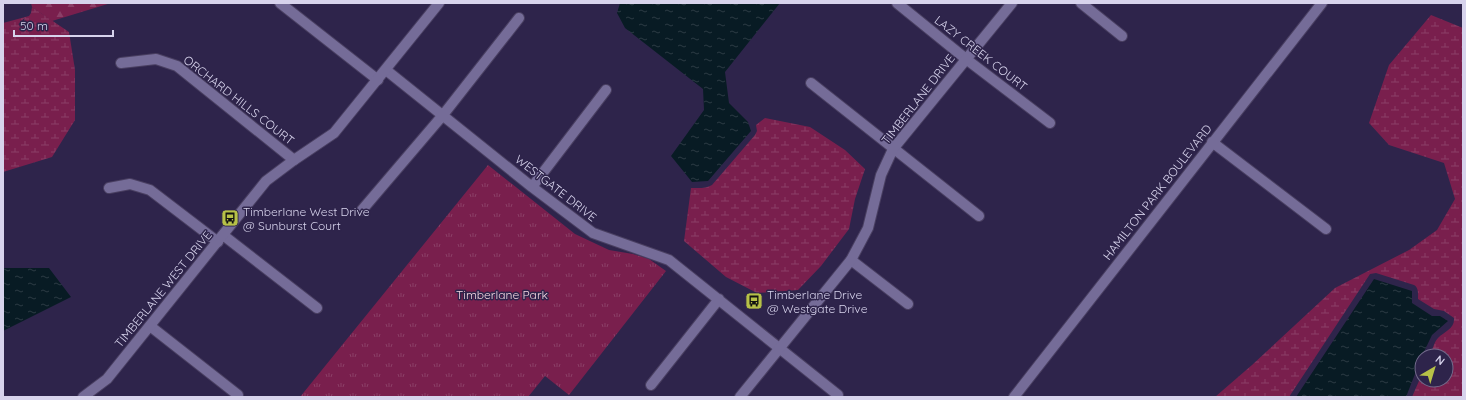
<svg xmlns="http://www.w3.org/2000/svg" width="1466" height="400" font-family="Quicksand,sans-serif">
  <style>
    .forest { fill: url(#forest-firs) }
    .wetland { fill: url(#wetland-marsh) }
    .park { fill: url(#park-tufts) }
    .water { fill: url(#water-ripples) }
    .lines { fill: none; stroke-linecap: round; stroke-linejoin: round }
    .minor-casing { stroke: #493f61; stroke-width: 12 }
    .tertiary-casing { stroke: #493f61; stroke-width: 12 }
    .minor { stroke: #756c98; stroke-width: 10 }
    .tertiary { stroke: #756c98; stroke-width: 10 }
    .labels { text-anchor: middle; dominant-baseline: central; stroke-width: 3; stroke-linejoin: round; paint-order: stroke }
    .street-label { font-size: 12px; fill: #d7d3ec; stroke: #2e244b }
    .poi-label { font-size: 12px; fill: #d7d3ec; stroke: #2e244b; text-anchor: start }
    .park-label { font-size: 12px; fill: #f5d6e1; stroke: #2e244b }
  </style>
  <defs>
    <pattern id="forest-firs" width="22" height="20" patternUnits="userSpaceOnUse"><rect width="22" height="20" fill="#791f4d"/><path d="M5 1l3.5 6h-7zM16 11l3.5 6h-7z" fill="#8b3f67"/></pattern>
    <pattern id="wetland-marsh" width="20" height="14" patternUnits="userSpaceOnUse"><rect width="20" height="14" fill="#791f4d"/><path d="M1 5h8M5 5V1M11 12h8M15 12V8" fill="none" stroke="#8b3f67"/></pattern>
    <pattern id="park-tufts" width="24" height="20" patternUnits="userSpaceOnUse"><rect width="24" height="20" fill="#791f4d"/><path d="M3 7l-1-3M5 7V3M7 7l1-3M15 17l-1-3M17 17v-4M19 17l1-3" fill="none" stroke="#8b3f67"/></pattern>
    <pattern id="water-ripples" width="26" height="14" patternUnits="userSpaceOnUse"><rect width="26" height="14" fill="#081b24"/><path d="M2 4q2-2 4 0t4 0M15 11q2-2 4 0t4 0" fill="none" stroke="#2b3b44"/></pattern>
  </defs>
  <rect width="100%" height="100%" fill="#2e244b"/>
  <path class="forest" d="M31,3H111L52,21L32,7Z"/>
  <path class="wetland" d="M32,7L69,32L75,70V120L52,157L3,172V23L29,16L31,13Z
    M1431,15L1463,28V397H1412L1422,374V380H1446V356H1430C1432,351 1434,342 1438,338C1444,332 1455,329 1454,318L1444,311L1434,309L1418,299C1418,294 1419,288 1414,285L1376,273L1370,274L1289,397H1215L1252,365L1335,288L1409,250L1437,230L1455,199L1444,163L1389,145L1369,123L1389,65Z
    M765,118L810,127L845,150L865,169L855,199L849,229L821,266L798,290L757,293L726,277L684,241L691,188C698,188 706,189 712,185L755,135L757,131L756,125Z"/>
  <path class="park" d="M488,165L575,234L609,250L633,254L649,259L666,271L569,395L545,376L528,397H300Z"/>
  <path class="water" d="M620,3H780L725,72L729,103L748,122L751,131L708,181L692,182L671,156L704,110L703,89L625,28L617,13Z
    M3,268H49L71,297L3,331Z
    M1374,279L1412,291V303L1432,316H1440L1448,321L1432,335L1422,356L1406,397H1296Z"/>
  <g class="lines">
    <g class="minor-casing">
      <path id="minor" d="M280,3L378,80
        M897,3L966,59L1050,123
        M1081,3L1122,36
        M121,63L156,59L177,66L294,160
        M386,70L532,187L593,233L669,260L838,395
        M811,83L979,216
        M1212,142L1326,229
        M532,187L606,90
        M109,188L130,184L150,190L218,242
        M362,210L443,115L519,18
        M223,235L317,308
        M851,260L908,304
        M150,326L238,395
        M651,385L719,299
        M1014,397L1322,3"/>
    </g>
    <g class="tertiary-casing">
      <path id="tertiary" d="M83,397L107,379L266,181L294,160L334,133L439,3
        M740,397L851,260L868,228L881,175L893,149L1012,3"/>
    </g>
    <use href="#minor" class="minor"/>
    <use href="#tertiary" class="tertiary"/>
  </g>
  <defs>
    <g id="bus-square" transform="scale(0.9)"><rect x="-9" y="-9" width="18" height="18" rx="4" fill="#b7c147" stroke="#2e244b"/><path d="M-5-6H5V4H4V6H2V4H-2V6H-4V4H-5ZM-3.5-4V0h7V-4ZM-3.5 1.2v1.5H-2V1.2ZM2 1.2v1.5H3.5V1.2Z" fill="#111"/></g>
  </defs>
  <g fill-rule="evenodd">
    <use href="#bus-square" x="230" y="218"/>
    <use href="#bus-square" x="754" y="301"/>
  </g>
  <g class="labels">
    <g class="street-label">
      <text transform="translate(981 53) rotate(38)">LAZY CREEK COURT</text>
      <text transform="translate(918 99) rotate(-52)">TIMBERLANE DRIVE</text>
      <text transform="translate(239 100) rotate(38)">ORCHARD HILLS COURT</text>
      <text transform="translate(556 188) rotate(38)">WESTGATE DRIVE</text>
      <text transform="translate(1157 192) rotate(-52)">HAMILTON PARK BOULEVARD</text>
      <text transform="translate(163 289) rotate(-51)">TIMBERLANE WEST DRIVE</text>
    </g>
    <g class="poi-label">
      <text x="243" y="211">Timberlane West Drive<tspan x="243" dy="14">@ Sunburst Court</tspan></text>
      <text x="767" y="294">Timberlane Drive<tspan x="767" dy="14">@ Westgate Drive</tspan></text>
    </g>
    <g class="park-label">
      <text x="502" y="294">Timberlane Park</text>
    </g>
  </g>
  <rect width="1466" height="400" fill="none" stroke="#d7d3ec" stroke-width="8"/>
  <g transform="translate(1434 368) rotate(38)"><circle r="19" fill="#2e244b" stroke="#726a8b"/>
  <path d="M0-3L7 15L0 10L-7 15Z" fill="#b7c147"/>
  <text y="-6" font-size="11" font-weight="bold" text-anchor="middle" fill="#d7d3ec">N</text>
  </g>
  <path d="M14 30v6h99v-6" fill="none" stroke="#d7d3ec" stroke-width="2"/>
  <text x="20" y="30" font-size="12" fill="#d7d3ec" stroke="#2e244b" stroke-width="3" paint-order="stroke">50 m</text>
</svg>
